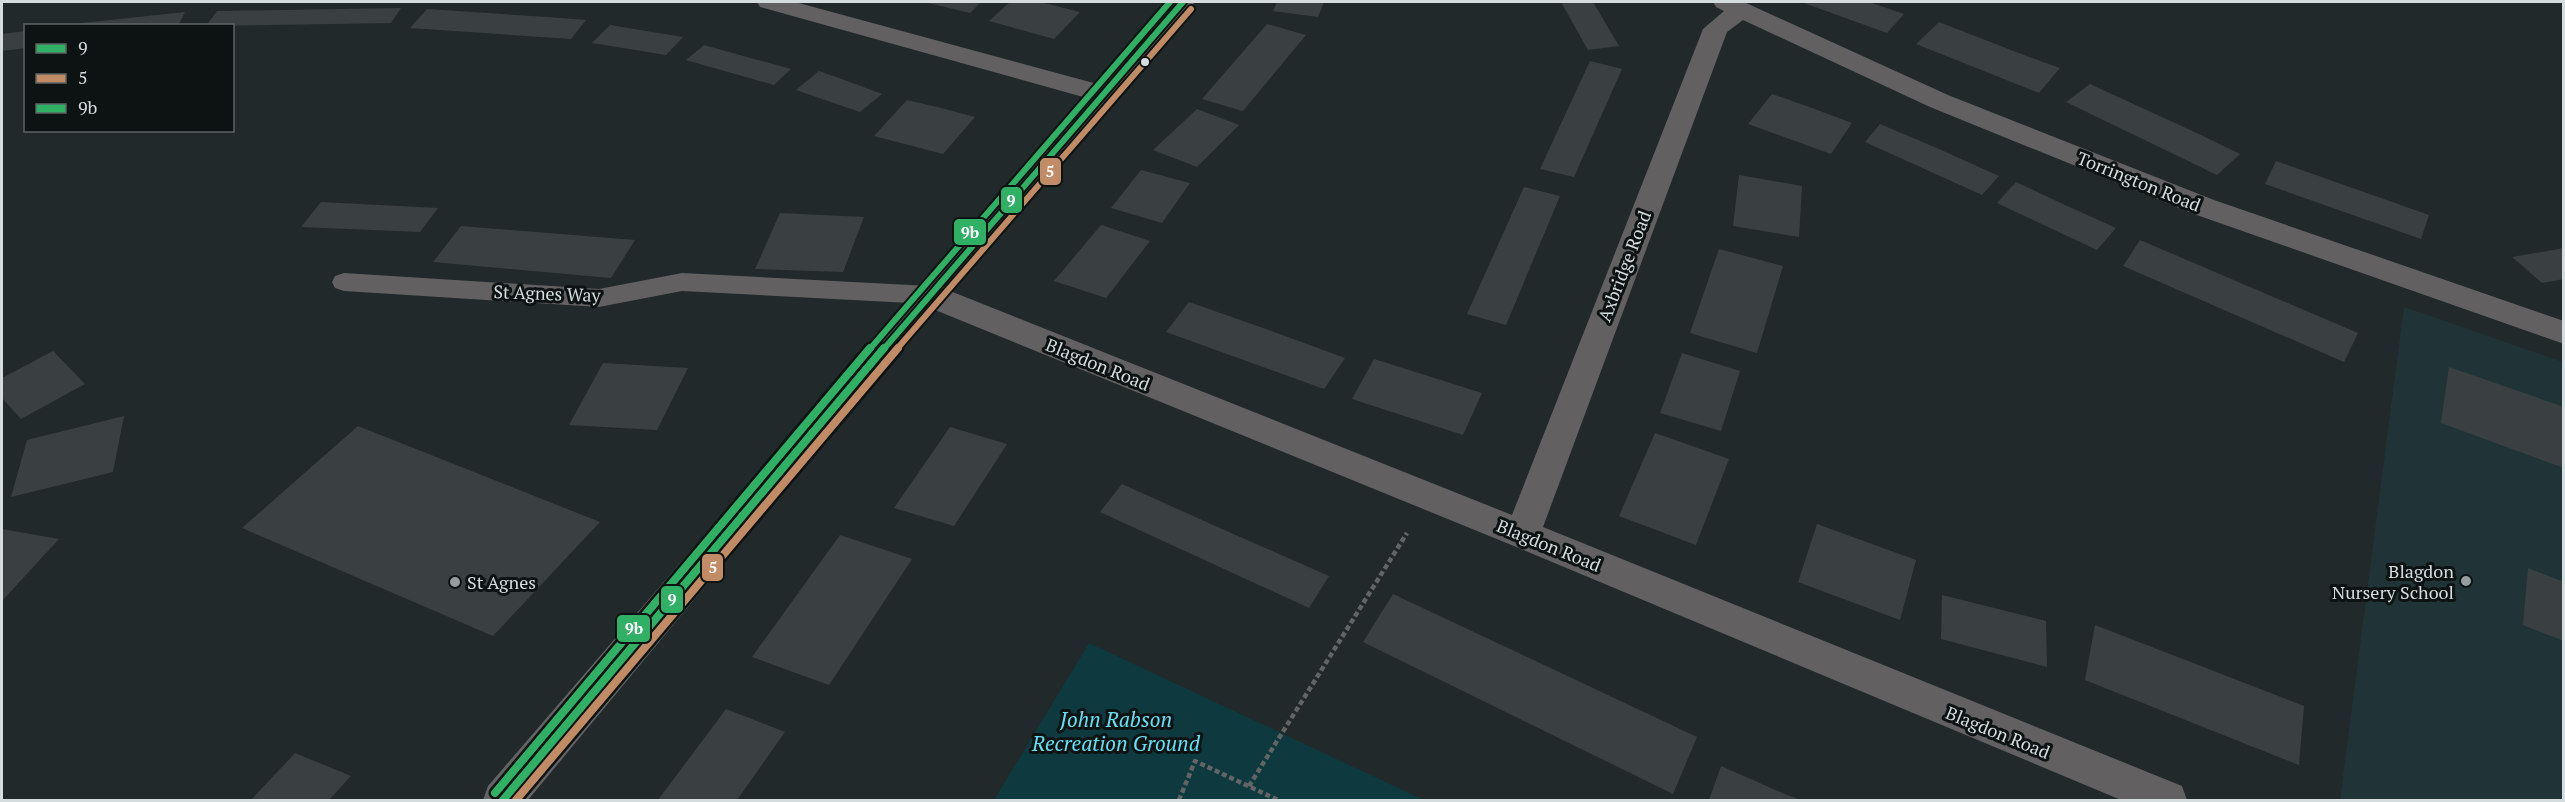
<svg xmlns="http://www.w3.org/2000/svg" width="2565" height="802" font-family="'PT Serif',serif">
  <style>
    .built { fill: #203437 }
    .green { fill: #0e393f }
    .building { fill: #3a4041 }
    .lines { fill: none; stroke-linecap: round; stroke-linejoin: round }
    .path { stroke: #636465; stroke-width: 4.5; stroke-dasharray: 5 3; stroke-linecap: butt }
    .lane { fill: #626060; fill-rule: evenodd }
    .street { fill: #626060; fill-rule: evenodd }
    .secondary { fill: #636363; fill-rule: evenodd }
    .bus-1-far1-casing { stroke: #0d1313; stroke-width: 10 }
    .bus-1-casing { stroke: #0d1313; stroke-width: 13 }
    .bus-2-far1-casing { stroke: #0d1313; stroke-width: 10 }
    .bus-2-casing { stroke: #0d1313; stroke-width: 13 }
    .bus-3-far1-casing { stroke: #0d1313; stroke-width: 10 }
    .bus-3-casing { stroke: #0d1313; stroke-width: 13 }
    .bus-1-far1 { stroke: #2fb064; stroke-width: 6 }
    .bus-1 { stroke: #2fb064; stroke-width: 8 }
    .bus-2-far1 { stroke: #c18c65; stroke-width: 6 }
    .bus-2 { stroke: #c18c65; stroke-width: 8 }
    .bus-3-far1 { stroke: #2fb064; stroke-width: 6 }
    .bus-3 { stroke: #2fb064; stroke-width: 8 }
    .bus-dot { fill: #d4dcdd; stroke: #0d1313; stroke-width: 2 }
    .poi-dot { fill: #969d9e; stroke: #0d1313; stroke-width: 2 }
    .labels { text-anchor: middle; dominant-baseline: central; stroke-width: 6; stroke-linejoin: round; paint-order: stroke }
    .street-label { font-size: 18px; fill: #d4dcdd; stroke: #0d1313 }
    .poi-label { font-size: 18px; fill: #d4dcdd; stroke: #0d1313; text-anchor: end }
    .near-park-label { font-size: 21px; font-style: italic; fill: #60e1f3; stroke: #0d1313 }
    .line-badge { stroke: #0d1313; stroke-width: 2 }
    .badge-label { font-size: 16px; text-anchor: middle; font-weight: bold; fill: #fff }
  </style>
  <rect width="100%" height="100%" fill="#22292a"/>
  <path class="built" d="M2404,307L2563,362V800H2340Z"/>
  <path class="green" d="M1089,643L1424,800H994Z"/>
  <path class="building" d="M924,2H981L970,13Z
    M1010,2H1040L1080,12L1054,39L989,21Z
    M1277,2H1324L1318,17L1273,11Z
    M1561,2H1593L1619,46L1588,50Z
    M1801,2H1869L1904,14L1887,33Z
    M401,8L391,23L206,26L217,11Z
    M427,9L547,17L586,20L571,39L410,28Z
    M185,12L178,26H80L82,23Z
    M1939,22L2029,57L2060,68L2039,93L1916,44Z
    M1267,24L1306,35L1243,111L1202,99Z
    M610,25L646,31L683,37L666,55L592,43Z
    M26,31V48L2,51V34Z
    M704,45L747,57L791,69L774,85L686,60Z
    M1590,61L1622,69L1574,177L1540,169Z
    M819,71L850,82L882,94L860,112L796,90Z
    M2090,84L2201,135L2240,154L2217,175L2066,102Z
    M1772,94L1812,108L1852,123L1831,154L1748,124Z
    M907,100L941,108L975,117L943,154L874,136Z
    M1197,109L1239,125L1197,167L1153,150Z
    M1880,124L1939,149L1999,176L1982,195L1865,142Z
    M2276,161L2429,215L2421,239L2265,184Z
    M1141,170L1190,183L1162,223L1111,208Z
    M1739,175L1802,186L1799,237L1733,226Z
    M2016,182L2065,205L2116,228L2097,250L1997,203Z
    M1524,187L1560,196L1506,325L1467,314Z
    M321,202L438,208L420,232L301,227Z
    M780,213L864,217L843,272L755,269Z
    M1101,225L1150,241L1106,298L1054,281Z
    M461,226L635,240L611,278L433,262Z
    M2140,240L2358,333L2344,362L2123,266Z
    M2564,248V279L2542,283L2512,257Z
    M1719,249L1783,266L1757,353L1690,333Z
    M1189,302L1266,329L1345,358L1324,389L1166,332Z
    M53,351L85,384L21,419L2,398V378Z
    M1682,353L1740,371L1721,431L1660,413Z
    M1374,359L1482,393L1463,435L1352,399Z
    M603,363L688,368L657,430L569,425Z
    M2449,367L2564,407V468L2441,423Z
    M124,416L113,472L11,497L27,440Z
    M358,426L600,522L493,636L242,528Z
    M950,427L1007,444L954,526L894,508Z
    M1655,433L1729,459L1696,545L1619,516Z
    M1122,484L1222,529L1329,576L1309,608L1100,512Z
    M1817,524L1916,560L1900,620L1798,582Z
    M2,529L59,539L2,601Z
    M840,535L912,559L829,685L752,657Z
    M2528,568L2564,582V641L2523,625Z
    M1393,594L1697,737L1673,794L1363,642Z
    M1942,595L2046,621L2047,667L1941,639Z
    M2095,625L2304,706L2299,765L2085,680Z
    M726,709L785,732L737,800H658Z
    M295,753L351,776L329,800H251Z
    M1721,766L1787,795L1801,800H1709Z"/>
  <g class="lines">
    <path class="path" d="M1249,786L1407,533
      M1179,800L1195,761L1278,800"/>
    <path class="lane" d="M344,273L599,289L682,273L929,286L938,289L942,295L938,301L929,304L682,291L599,307L344,291L335,288L332,282L335,276Z"/>
    <path class="street" d="M757,2H795L1112,88L1116,94L1112,100L1103,102L1094,100L760,7Z
      M1713,2H1744L1948,95L2214,200L2564,321V344L2194,214L1930,107L1743,20L1727,32L1543,527L2182,786L2187,800H2121L1509,544L918,303L914,295L918,287L929,284L940,287L1512,515L1703,29L1724,11L1716,7Z"/>
    <path class="secondary" d="M1170,2H1195L940,303L528,800H483L488,786L918,287Z"/>
    <g class="bus-1-far1-casing">
      <path id="bus-1-far1" d="M883,350L1183,2"/>
    </g>
    <g class="bus-1-casing">
      <path id="bus-1" d="M503,800L884,348"/>
    </g>
    <g class="bus-2-far1-casing">
      <path id="bus-2-far1" d="M896,350L1191,9"/>
    </g>
    <g class="bus-2-casing">
      <path id="bus-2" d="M516,800L898,348"/>
    </g>
    <g class="bus-3-far1-casing">
      <path id="bus-3-far1" d="M869,350L1170,2"/>
    </g>
    <g class="bus-3-casing">
      <path id="bus-3" d="M495,793L870,348"/>
    </g>
    <use href="#bus-1-far1" class="bus-1-far1"/>
    <use href="#bus-1" class="bus-1"/>
    <use href="#bus-2-far1" class="bus-2-far1"/>
    <use href="#bus-2" class="bus-2"/>
    <use href="#bus-3-far1" class="bus-3-far1"/>
    <use href="#bus-3" class="bus-3"/>
  </g>
  <circle class="bus-dot" cx="1145" cy="62" r="5"/>
  <g class="poi-dot">
    <circle cx="2466" cy="581" r="6"/>
    <circle cx="455" cy="582" r="6"/>
  </g>
  <g class="labels">
    <g class="street-label">
      <text transform="translate(2139 181) rotate(22)">Torrington Road</text>
      <text transform="translate(1624 266) rotate(-69)">Axbridge Road</text>
      <text transform="translate(547 293) rotate(2)">St Agnes Way</text>
      <text transform="translate(1098 364) rotate(22)">Blagdon Road</text>
      <text transform="translate(1549 545) rotate(22)">Blagdon Road</text>
      <text transform="translate(1998 732) rotate(22)">Blagdon Road</text>
    </g>
    <g class="poi-label">
      <text x="2454" y="571">Blagdon<tspan x="2454" dy="21">Nursery School</tspan></text>
      <text x="467" y="582" text-anchor="start">St Agnes</text>
    </g>
    <g class="near-park-label">
      <text x="1116" y="719">John Rabson<tspan x="1116" dy="24">Recreation Ground</tspan></text>
    </g>
  </g>
  <g class="line-badge">
    <rect x="1039" y="157" width="23" height="29" rx="6" fill="#c18c65"/>
    <rect x="1000" y="186" width="23" height="28" rx="6" fill="#2fb064"/>
    <rect x="953" y="218" width="34" height="28" rx="6" fill="#2fb064"/>
    <rect x="701" y="553" width="23" height="29" rx="6" fill="#c18c65"/>
    <rect x="660" y="585" width="24" height="29" rx="6" fill="#2fb064"/>
    <rect x="616" y="614" width="35" height="29" rx="6" fill="#2fb064"/>
  </g>
  <g class="badge-label">
    <text x="1050" y="177">5</text>
    <text x="1011" y="206">9</text>
    <text x="970" y="238">9b</text>
    <text x="713" y="573">5</text>
    <text x="672" y="605">9</text>
    <text x="634" y="634">9b</text>
  </g>
  <rect width="2565" height="802" fill="none" stroke="#d4dcdd" stroke-width="6"/>
  <rect x="24" y="24" width="210" height="108" fill="#0d1313" stroke="#5d6364" stroke-width="1.5"/>
  <rect x="36" y="44" width="30" height="9" fill="#2fb064" stroke="#5d6364" stroke-width="1.5"/>
  <text x="78" y="54" font-size="18" fill="#d4dcdd">9</text>
  <rect x="36" y="74" width="30" height="9" fill="#c18c65" stroke="#5d6364" stroke-width="1.5"/>
  <text x="78" y="84" font-size="18" fill="#d4dcdd">5</text>
  <rect x="36" y="104" width="30" height="9" fill="#2fb064" stroke="#5d6364" stroke-width="1.5"/>
  <text x="78" y="114" font-size="18" fill="#d4dcdd">9b</text>
</svg>
